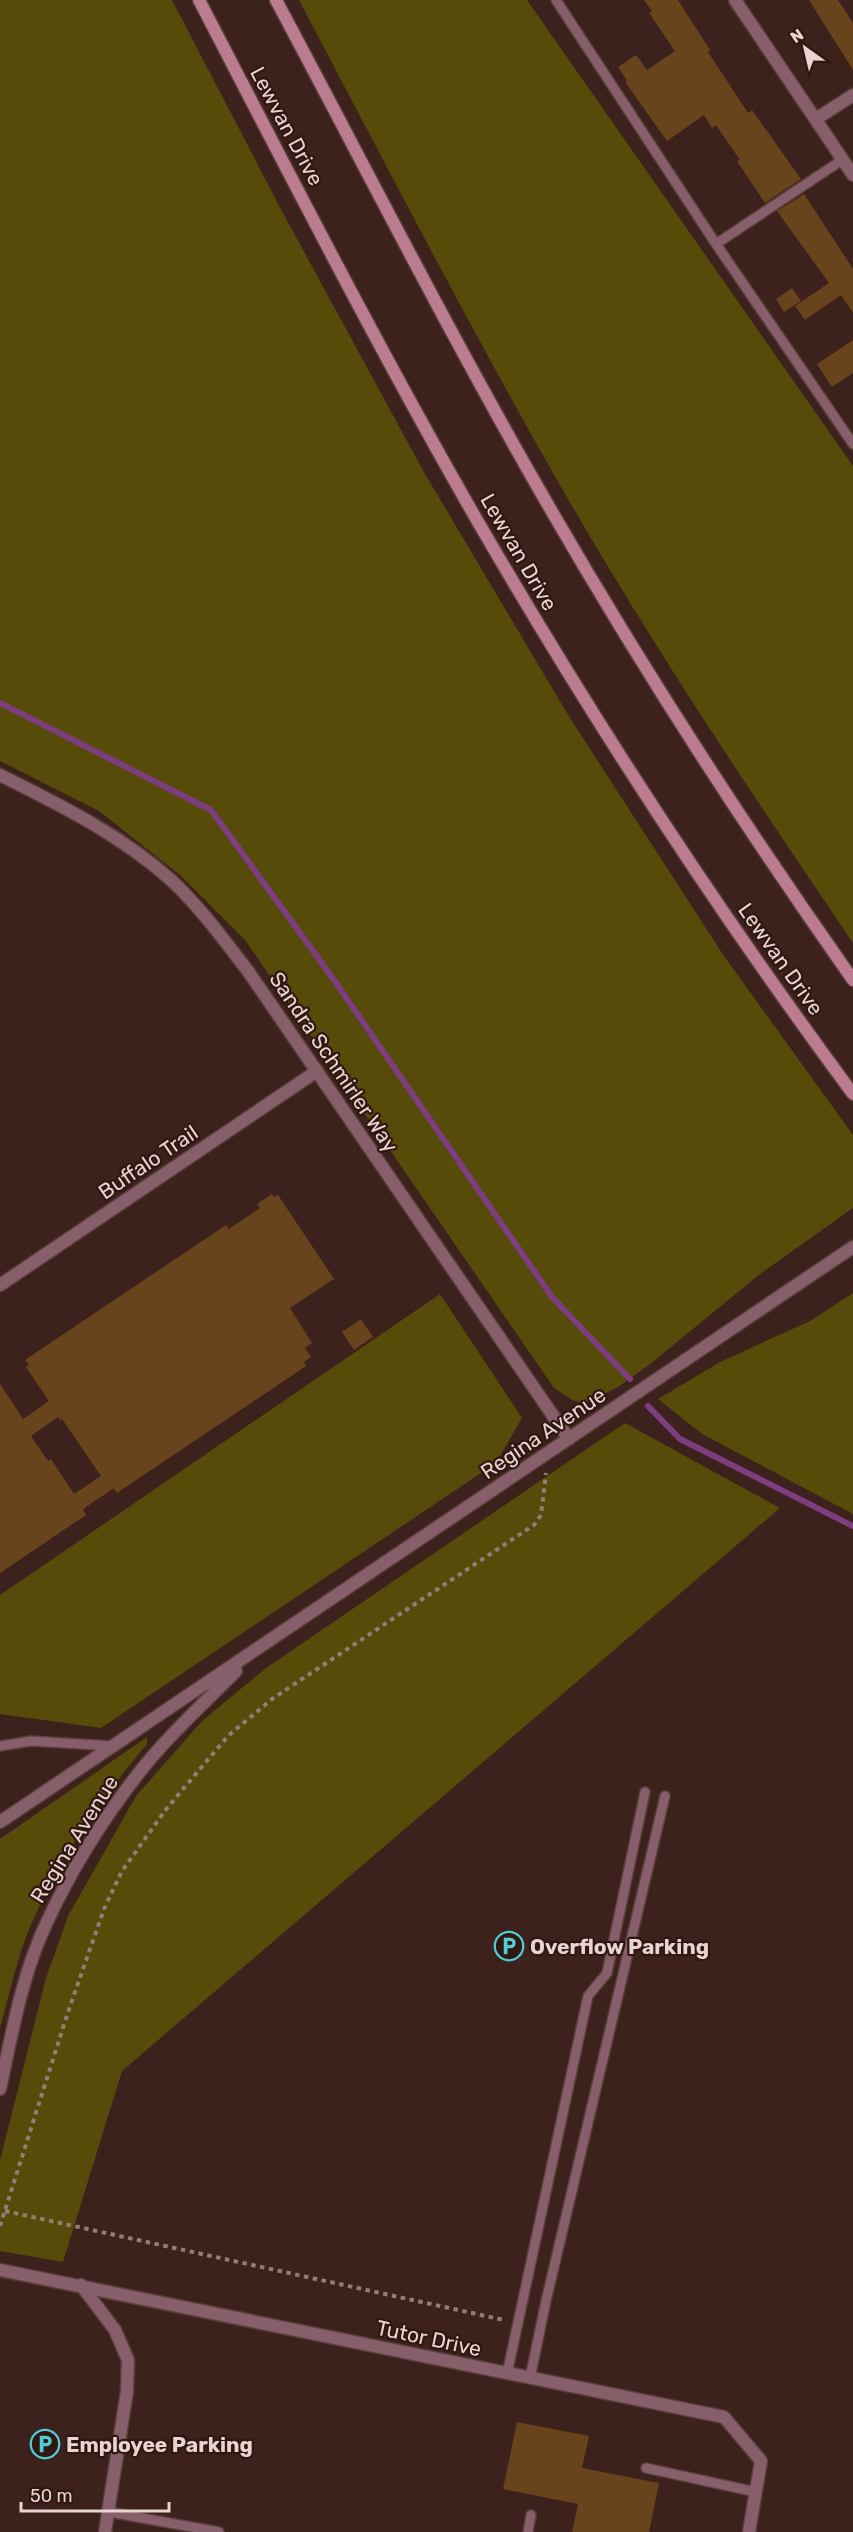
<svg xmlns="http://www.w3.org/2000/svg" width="853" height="2532" font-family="Rubik,sans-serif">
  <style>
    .green { fill: #564b09 }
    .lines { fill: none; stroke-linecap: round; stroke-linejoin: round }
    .stream { stroke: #7d3e7f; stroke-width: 6 }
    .building { fill: #68441c; fill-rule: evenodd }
    .service-casing { stroke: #583e39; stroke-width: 12 }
    .minor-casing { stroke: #583e39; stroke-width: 15 }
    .tertiary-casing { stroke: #583e39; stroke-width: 15 }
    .secondary-casing { stroke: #583e39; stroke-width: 15 }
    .path { stroke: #937d78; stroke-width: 4; stroke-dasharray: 4.5 4.5; stroke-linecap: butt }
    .service { stroke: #875f6b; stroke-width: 9 }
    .minor { stroke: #875f6b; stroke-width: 12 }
    .tertiary { stroke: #875f6b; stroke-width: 12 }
    .secondary { stroke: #bc7c90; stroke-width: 12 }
    .labels { text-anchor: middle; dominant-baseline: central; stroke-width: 4.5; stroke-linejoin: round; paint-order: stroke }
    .street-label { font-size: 21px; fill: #e8d5d1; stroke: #311712 }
    .poi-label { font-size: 21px; font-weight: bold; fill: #e8d5d1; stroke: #311712; text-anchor: start }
  </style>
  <rect width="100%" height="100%" fill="#3c211c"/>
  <path class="green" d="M0,0H172L284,215L425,474L570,718L724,956L853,1135V1208L760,1274L649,1365L618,1387L586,1403L574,1401L554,1388L245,940L181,876L99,811L0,761Z
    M299,0H527L853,466V943C753,796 654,648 565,494C472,332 386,165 299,0Z
    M853,1293V1514L702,1434L658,1399L720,1362L810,1321Z
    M440,1294L522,1418L496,1463L101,1728L0,1714V1595Z
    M625,1423L780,1508L122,2071L63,2262L0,2251V2160L46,1978L68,1916L136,1796L202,1721L266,1668Z
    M147,1737V1744C97,1803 51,1870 24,1943C14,1971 8,2000 0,2028V1839Z"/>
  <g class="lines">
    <path class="stream" d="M0,703L211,810L334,980L552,1297L630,1379
      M648,1406L680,1439L853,1526"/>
  </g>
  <path class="building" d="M644,0H678L710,50L708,52L748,113L752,110L801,179L765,203L737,161L740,160L716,125L712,128L704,115L667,141L625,82L627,81L618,67L636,55L647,70L675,51L649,13L652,11Z
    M809,0H838L853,23V70Z
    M804,194L853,269V313L841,295L805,320L795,306L829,283L777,211Z
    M792,288L801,301L784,312L776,299Z
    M853,340V373L832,387L817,364Z
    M272,1194L274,1197L278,1195L334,1279L290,1308L312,1343L305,1348L311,1357L304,1362L306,1366L117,1493L114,1488L86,1507L83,1510L86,1515L0,1573V1384L23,1419L49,1401L26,1367L29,1365L25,1360L226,1225L229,1229L260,1208L257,1204ZM58,1417L60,1420L62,1419L101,1476L74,1494L51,1459L48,1461L31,1436Z
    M361,1319L373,1337L354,1350L342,1332Z
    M517,2422L589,2436L582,2468L659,2483L649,2532H572L578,2504L503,2489Z"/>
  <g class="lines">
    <g class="service-casing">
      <path id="service" d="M556,0L716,244L853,444
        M716,244L842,160
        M0,1746L31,1741L113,1746
        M507,2374L588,1996L607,1973L645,1792
        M530,2378L546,2301L665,1796
        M646,2468L756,2492
        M109,2512L219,2532
        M528,2532L531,2515"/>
    </g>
    <g class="minor-casing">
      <path id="minor" d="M735,0L853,175
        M816,119L853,95
        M0,1285L317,1071
        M0,2270L724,2417L761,2461L749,2532
        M81,2285L115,2330L128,2360L127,2391L105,2532"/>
    </g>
    <g class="tertiary-casing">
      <path id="tertiary" d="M0,775C60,805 121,835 171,880C200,907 224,940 248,971L569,1439
        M0,1822L853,1247
        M0,2089C12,2033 22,1974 47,1922C71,1870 103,1819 138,1774C167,1737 203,1704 236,1671"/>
    </g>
    <g class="secondary-casing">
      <path id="secondary" d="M199,0C289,173 377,346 474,515C589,714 716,909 853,1094
        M276,0C362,161 445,325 536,484C633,654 740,820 853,980"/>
    </g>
    <path class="path" d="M5,2211L504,2320
      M0,2226L69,2009L104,1909L122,1871L167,1808L228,1736L272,1699L534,1525L541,1515L546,1473"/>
    <use href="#service" class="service"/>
    <use href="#minor" class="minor"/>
    <use href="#tertiary" class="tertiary"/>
    <use href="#secondary" class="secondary"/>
  </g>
  <defs>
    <g id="parking-ring" transform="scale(1.5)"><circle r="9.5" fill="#311712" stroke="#51ccd1" stroke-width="1.5"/><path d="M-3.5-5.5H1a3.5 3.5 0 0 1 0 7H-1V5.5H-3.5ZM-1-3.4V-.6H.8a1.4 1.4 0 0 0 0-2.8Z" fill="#51ccd1"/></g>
  </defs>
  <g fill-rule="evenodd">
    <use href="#parking-ring" x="509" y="1946"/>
    <use href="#parking-ring" x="45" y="2444"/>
  </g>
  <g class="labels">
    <g class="street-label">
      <text transform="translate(287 126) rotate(62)">Lewvan Drive</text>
      <text transform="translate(519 552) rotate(60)">Lewvan Drive</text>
      <text transform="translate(781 959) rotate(55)">Lewvan Drive</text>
      <text transform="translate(334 1062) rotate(56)">Sandra Schmirler Way</text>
      <text transform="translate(148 1162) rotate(-34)">Buffalo Trail</text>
      <text transform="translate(543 1433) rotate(-34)">Regina Avenue</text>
      <text transform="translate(74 1839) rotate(-58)">Regina Avenue</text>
      <text transform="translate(429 2338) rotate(12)">Tutor Drive</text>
    </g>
    <g class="poi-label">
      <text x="530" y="1946">Overflow Parking</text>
      <text x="66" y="2444">Employee Parking</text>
    </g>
  </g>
  <g transform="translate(805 48) rotate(326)" stroke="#311712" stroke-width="4.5" paint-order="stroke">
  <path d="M0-4.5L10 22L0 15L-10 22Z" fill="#e8d5d1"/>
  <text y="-9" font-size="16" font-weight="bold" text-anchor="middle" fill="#e8d5d1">N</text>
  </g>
  <path d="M21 2502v9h148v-9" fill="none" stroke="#e8d5d1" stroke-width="3"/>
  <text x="30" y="2502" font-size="18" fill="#e8d5d1" stroke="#311712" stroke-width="4.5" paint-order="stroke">50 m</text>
</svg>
